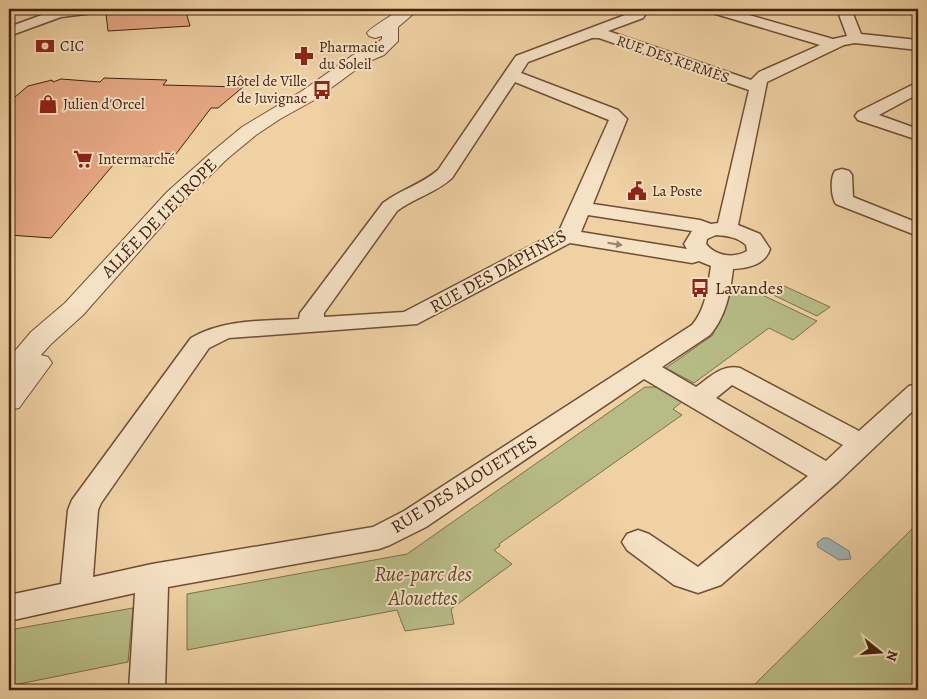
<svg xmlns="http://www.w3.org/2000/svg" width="927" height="699" font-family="Alegreya,serif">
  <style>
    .green { fill: #b7bc87; stroke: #7e6f4a }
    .water { fill: #9fb4b2; stroke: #7b7a70 }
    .building { fill: #e5a784; stroke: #44220e }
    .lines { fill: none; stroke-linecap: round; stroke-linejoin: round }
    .minor-casing { stroke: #6f4e34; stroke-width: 3 }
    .tertiary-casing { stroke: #6f4e34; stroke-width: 2 }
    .minor { fill: #f5e1c4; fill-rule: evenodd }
    .tertiary { fill: #f5e1c4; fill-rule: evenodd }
    .oneway { fill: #9c8269 }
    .labels { text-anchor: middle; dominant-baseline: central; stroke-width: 4; stroke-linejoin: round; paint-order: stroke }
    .far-poi-label { font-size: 15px; fill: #44220e; stroke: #f5e1c4; text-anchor: start }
    .far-street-label { font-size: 15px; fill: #44220e; stroke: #f5e1c4 }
    .street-label { font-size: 18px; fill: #44220e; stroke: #f5e1c4 }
    .poi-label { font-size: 18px; fill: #44220e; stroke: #f5e1c4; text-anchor: start }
    .near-park-label { font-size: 21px; font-style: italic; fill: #61482c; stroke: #f5e1c4 }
  </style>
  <rect width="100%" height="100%" fill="#efd1a4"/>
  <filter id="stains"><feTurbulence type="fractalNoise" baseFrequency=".004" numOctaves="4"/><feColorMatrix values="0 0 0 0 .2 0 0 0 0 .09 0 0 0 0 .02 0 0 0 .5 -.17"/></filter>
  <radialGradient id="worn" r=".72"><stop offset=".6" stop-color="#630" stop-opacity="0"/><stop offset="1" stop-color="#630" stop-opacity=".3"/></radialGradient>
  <path class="green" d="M780,284L830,307L817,316L767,292Z
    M727,286L754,291L817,321L793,340L769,328L694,383L666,368L713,335Z
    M645,387H660L683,401L673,409L682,415L499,544L500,546L494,550L512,564L451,609L454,624L405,631L397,610L187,650V594L407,554Z
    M918,523V690H749Z
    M133,608L128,662L9,686V630Z"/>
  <path class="water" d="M823,538H828L849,551L851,559L839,560L818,547L817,543Z"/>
  <path class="building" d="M156,9H185L190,26L108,31L106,14Z
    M104,78L167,80L163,85L243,87L218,108H211L176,154L162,153L152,166L114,164L51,238L9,235V102L28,86L52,80L53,82L61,79L100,82Z"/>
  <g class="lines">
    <g class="minor-casing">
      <path id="minor" d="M58,9H101L99,12L94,13L61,17L9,36V27Z
        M631,9H645L647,12L643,18L608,31L751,80L759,72L820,45L709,12L707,9H728L833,39L847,36L837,9H851L861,34L918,40V50L855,43L844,45L767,82L738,225L760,234L770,249C765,265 748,268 733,269C730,294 726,316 710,335L662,367L696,387C710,377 722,364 740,368L859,431L909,386L918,384V406L838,482L721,585L698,593L674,585L627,550L622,542L627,534L638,530L649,534L698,567L808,476L644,379L426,527L390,545L379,549L168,587L165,690H129L135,593L9,621V595L61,584L68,510L72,500L191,338C224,319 263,321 299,319L300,313L304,308L383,203C400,190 422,184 438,170L516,56L633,12ZM592,38H599L749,90L718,223L711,224L700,220L593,204L627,119L618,110L521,73L528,62ZM515,82L609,120L559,231L404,312L324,317V313L397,211C414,198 436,193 452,178ZM588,215L692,231L684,244L687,249L581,232ZM716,235C728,236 737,237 746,245L747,251C733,259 716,256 706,244L707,239ZM570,243L692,263L699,261L711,266C708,286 706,309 692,325L404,511L373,527L152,564L93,577L98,510L101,503L209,348L229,338L417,324ZM732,385L843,445L826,461L716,398Z
        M918,82V94L879,115L918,129V140L858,120L855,116L858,112Z
        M842,169L849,171L852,175L853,197L918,223V236L836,204C831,197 830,178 835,171Z"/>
    </g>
    <g class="tertiary-casing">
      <path id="tertiary" d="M401,9H419L398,27V41L384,55L365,63L316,99L280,119L256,135L227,159L183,202L83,315L51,344L41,355L48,357L52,363L19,408L9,410V358L31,332L65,303L167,192L213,151L242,127L302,91L353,55L372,47L382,39V36L375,38L369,36L367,33C370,28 394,14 401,9Z"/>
    </g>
    <use href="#minor" class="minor"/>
    <use href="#tertiary" class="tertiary"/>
  </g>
  <defs><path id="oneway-solid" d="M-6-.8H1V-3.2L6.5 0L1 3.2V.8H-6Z" transform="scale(1.25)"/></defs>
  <use class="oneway" href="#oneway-solid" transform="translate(615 244) rotate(9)"/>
  <defs>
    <g id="bank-bare" transform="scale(1.5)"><path d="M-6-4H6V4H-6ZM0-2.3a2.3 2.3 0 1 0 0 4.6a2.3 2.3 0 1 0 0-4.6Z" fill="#8f2418" stroke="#f5e1c4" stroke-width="2.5" paint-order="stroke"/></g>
    <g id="pharmacy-bare" transform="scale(1.5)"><path d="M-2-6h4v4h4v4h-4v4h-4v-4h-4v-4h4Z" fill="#8f2418" stroke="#f5e1c4" stroke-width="2.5" paint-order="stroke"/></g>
    <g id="bus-bare" transform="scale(1.5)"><path d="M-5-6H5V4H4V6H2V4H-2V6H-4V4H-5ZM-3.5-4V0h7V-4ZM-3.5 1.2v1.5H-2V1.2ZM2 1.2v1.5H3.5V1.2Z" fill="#8f2418" stroke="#f5e1c4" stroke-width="2.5" paint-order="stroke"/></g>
    <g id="shop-bare" transform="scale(1.5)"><path d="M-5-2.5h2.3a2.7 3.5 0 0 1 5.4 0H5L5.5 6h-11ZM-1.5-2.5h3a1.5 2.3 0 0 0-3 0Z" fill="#8f2418" stroke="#f5e1c4" stroke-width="2.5" paint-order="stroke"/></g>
    <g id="supermarket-bare" transform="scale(1.5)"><path d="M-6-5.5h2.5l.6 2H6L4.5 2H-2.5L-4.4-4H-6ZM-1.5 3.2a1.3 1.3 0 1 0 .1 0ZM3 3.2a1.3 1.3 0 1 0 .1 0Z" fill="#8f2418" stroke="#f5e1c4" stroke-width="2.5" paint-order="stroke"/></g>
    <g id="civic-bare" transform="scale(1.5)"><path d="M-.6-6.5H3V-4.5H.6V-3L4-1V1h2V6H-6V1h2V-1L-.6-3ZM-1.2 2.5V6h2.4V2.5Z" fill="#8f2418" stroke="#f5e1c4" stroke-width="2.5" paint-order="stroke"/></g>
  </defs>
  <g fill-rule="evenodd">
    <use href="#bank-bare" x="45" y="46"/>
    <use href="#pharmacy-bare" x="304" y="56"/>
    <use href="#bus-bare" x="322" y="90"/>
    <use href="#shop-bare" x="48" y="104"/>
    <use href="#supermarket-bare" x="83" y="159"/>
    <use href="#civic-bare" x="637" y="191"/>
    <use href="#bus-bare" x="700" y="288"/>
  </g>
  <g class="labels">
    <g class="far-poi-label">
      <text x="60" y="46">CIC</text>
      <text x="319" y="47">Pharmacie<tspan x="319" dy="17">du Soleil</tspan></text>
      <text x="307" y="81" text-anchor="end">Hôtel de Ville<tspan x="307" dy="17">de Juvignac</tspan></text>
      <text x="63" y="104">Julien d'Orcel</text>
      <text x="98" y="159">Intermarché</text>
      <text x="652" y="191">La Poste</text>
    </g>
    <g class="far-street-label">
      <text transform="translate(673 59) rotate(19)">RUE DES KERMÈS</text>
    </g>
    <g class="street-label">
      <text transform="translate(159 218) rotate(-46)">ALLÉE DE L'EUROPE</text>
      <text transform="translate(498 271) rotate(-29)">RUE DES DAPHNES</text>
      <text transform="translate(464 484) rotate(-32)">RUE DES ALOUETTES</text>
    </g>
    <g class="poi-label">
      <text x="715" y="288">Lavandes</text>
    </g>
    <g class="near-park-label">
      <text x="423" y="574">Rue-parc des<tspan x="423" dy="24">Alouettes</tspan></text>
    </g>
  </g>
  <rect width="927" height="699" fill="none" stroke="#efd1a4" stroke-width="30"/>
  <rect x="10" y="10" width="907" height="679" fill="none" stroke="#44220e" stroke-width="2.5"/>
  <rect x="15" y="15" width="897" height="669" fill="none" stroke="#44220e"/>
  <g transform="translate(880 652) rotate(107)" stroke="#f5e1c4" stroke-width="4" paint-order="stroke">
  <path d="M0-4L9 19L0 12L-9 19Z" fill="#44220e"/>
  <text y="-8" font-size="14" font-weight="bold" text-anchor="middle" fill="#44220e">N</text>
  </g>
  <rect width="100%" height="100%" filter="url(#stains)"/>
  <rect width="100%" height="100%" fill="url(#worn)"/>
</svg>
